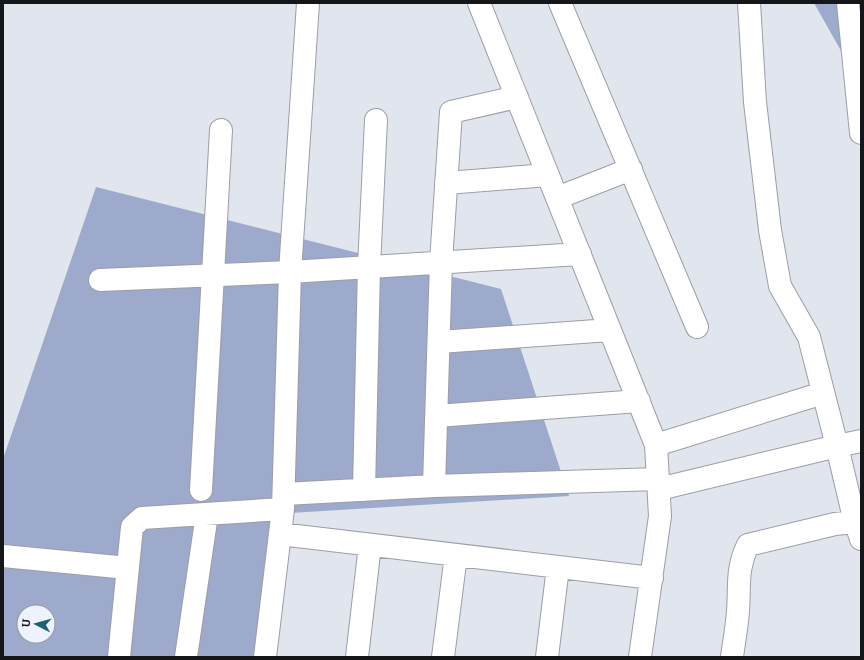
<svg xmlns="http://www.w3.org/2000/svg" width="864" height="660" font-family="Bitter,serif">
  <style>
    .forest { fill: #9daacc; fill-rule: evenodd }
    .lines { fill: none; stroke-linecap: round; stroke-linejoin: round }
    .minor-casing { stroke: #9b9ea7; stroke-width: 24 }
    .minor { stroke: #fff; stroke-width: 22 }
  </style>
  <rect width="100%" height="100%" fill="#e1e5ee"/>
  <path class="forest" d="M814,3H861V63L849,65Z
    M96,187L501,289L569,496L274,514L260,657H3V459ZM24,612H48V636H24Z"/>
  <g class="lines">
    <g class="minor-casing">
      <path id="minor" d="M479,3L656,445L660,516L640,657
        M560,3L697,327
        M749,3L755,102L770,230L780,286L809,337L837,446L861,441
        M848,3L861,133
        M446,183L548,175
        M557,198L631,169
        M100,280L290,272L580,254
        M439,342L610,330
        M437,416L639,401
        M656,445L823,393
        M434,486L441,262L451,112L517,97
        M659,489L837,446L854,518L861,539
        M201,490L221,130
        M364,490L369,267L376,120
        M284,494L434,486L658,479
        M280,534L652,578
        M3,556L128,568
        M119,657L132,527L142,518L283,509
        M186,657L207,514
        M265,657L283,509L290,272L308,3
        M357,657L370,545
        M443,657L456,555
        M547,657L558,567
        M732,657C734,642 737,626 738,611C740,586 736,569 748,545L835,524L855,522"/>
    </g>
    <use href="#minor" class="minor"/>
  </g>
  <rect width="864" height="660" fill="none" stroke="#15161a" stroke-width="8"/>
  <g transform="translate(36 624) rotate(276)"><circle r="19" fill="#eef2fc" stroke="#979aa2"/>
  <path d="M0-3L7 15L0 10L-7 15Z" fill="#1d6174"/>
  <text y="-6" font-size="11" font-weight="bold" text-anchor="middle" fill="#15161a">U</text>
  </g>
</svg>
